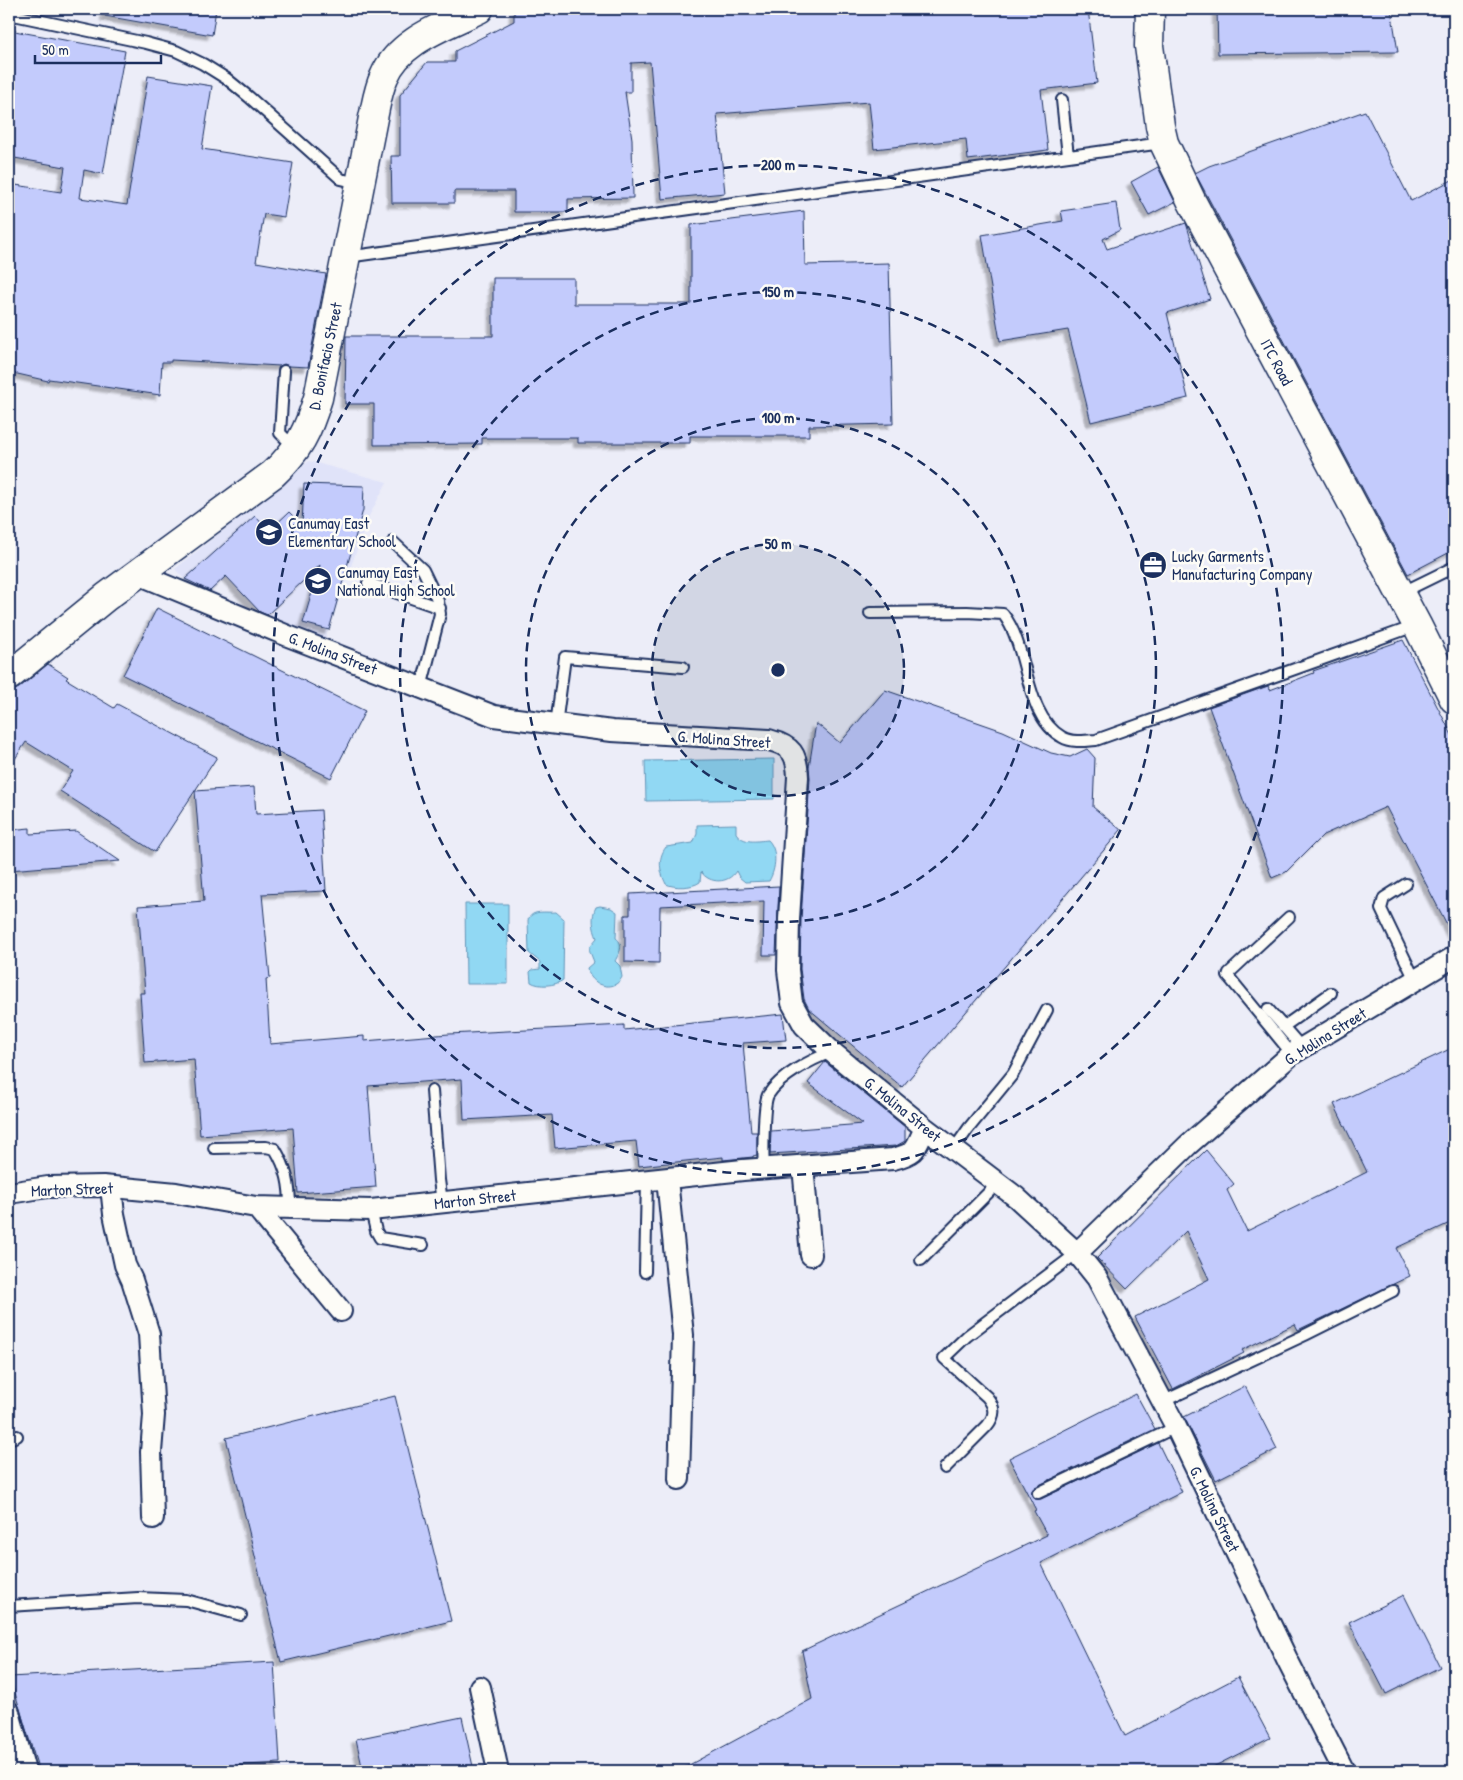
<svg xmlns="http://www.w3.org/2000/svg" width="1463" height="1780" font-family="'Patrick Hand',sans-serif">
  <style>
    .built { fill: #e0e3f9 }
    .water { fill: #91d8f3; stroke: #6294b7 }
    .building { fill: #c3cbfc; stroke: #1b2f5e; filter: url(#shadow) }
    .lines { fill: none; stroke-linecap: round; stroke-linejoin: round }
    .lane-casing { stroke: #1b2f5e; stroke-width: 14 }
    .street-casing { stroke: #1b2f5e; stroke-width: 24 }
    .secondary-casing { stroke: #1b2f5e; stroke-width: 31 }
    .lane { stroke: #fdfcf7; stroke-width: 10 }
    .street { stroke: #fdfcf7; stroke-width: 20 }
    .secondary { stroke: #fdfcf7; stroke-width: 28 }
    .ring { fill: none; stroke: #1b2f5e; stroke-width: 2.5; stroke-dasharray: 9 6 }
    .labels { text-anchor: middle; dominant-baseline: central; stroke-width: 5; stroke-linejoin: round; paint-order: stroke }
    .street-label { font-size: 16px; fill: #1b2f5e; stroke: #fdfcf7 }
    .poi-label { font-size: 16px; fill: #1b2f5e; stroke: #fdfcf7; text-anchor: start }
    .centre { fill: #1b2f5e; stroke: #fdfcf7; stroke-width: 2.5 }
    .ring-label { font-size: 15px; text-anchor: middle; font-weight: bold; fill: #1b2f5e; stroke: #fdfcf7; stroke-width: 5; stroke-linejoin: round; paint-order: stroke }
  </style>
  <defs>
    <filter id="shadow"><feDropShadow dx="-4.5" dy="4.5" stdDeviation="1" flood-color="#0004"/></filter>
  </defs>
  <rect width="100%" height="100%" fill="#ecedf8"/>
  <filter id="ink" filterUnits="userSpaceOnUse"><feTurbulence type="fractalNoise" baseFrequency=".02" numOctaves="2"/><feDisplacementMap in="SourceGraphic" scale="10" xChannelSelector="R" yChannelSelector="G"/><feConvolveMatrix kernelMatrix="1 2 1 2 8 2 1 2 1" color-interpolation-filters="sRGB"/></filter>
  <g filter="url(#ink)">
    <path class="built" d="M309,461L387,482L369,516L323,644L263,621L297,588L260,549L202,599L175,569Z"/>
    <path class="water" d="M774,759V799L646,801L645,761Z
      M736,824V833C744,844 756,841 768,840C778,850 776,869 769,881L745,882L739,877L736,871C728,884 710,884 701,872L700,882C692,888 674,888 666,884C660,872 657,859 666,847L693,843L697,834V825Z
      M465,904H508V984H466Z
      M600,906L611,908L617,912L616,938C625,945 619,953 615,961L620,966L622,977C614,994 590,985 587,968L594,962C588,946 587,950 597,938C593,929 591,916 596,907Z
      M556,912L564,919L563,980C555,986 539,987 531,982L530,972L532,970L540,969V962L529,953L528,920C532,909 546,913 556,912Z"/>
    <path class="building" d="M106,9H216L212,35L105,16Z
      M520,9H1088L1097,83L1041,90L1048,150L968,160L966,139L874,149L869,102L717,114L725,193L662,199L650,62L631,63V92H625L632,139L633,198L568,199V212H514V191H454V203H392L391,156H400V95L427,62H455V51L514,21V12Z
      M1217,9H1391L1398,52L1218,54Z
      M9,30L125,51L103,174L84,170L80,198L127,205L148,76L212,86L202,149L293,163L284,217L264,214L256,262L326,274L308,367L289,366L284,364L280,366L171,360V362H162L160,395L49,379L48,381L9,372V184L61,192L65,167L9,157Z
      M1365,111L1411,201L1454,179V550L1408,574L1195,173L1209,166Z
      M1158,167L1175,202L1149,215L1131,182Z
      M1116,203L1120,230L1103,239L1107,249L1186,223L1210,299L1167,313L1188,398L1091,422L1068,330L1000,341L982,235L1063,221L1061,211Z
      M804,211L805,265L889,263L893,424L809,426V436H690V443H578V438H482V444L374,445V404H345L346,336H493V278H574V304H691V225Z
      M304,484L364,486L363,510L329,630L303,623L320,565L267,615L260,612L226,576L210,591L185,579L255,516L269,531L289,512L302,525Z
      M157,608L365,711L331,778L123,675Z
      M1403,640L1454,739V938L1386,807L1323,835L1286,872L1272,878L1209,707L1268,686L1270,690L1314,673L1313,671Z
      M48,664L68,677L66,679L114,708L117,704L217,757L155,852L60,791L73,771L26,742L9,768V693L19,688Z
      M885,690L1003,731L1051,753L1070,757L1087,749L1095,758L1093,807L1121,830L902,1087L809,1009L804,999L800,969L801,919L810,778L809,767L816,723L840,743Z
      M254,787L256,814L321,810L326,891L262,894L270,978L266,979L270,1044L364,1036V1041L449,1034L624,1025V1030L783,1014L786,1040L743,1043L751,1132H757V1155L753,1156V1157L723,1160V1157L639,1166L636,1141L555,1148L552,1115L464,1120L462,1079L368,1086L376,1187L298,1193L293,1128L200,1135L194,1059L145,1063L140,993H145L138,906L204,901L195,791Z
      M30,828V834L76,831L120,861L9,870V830Z
      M779,886L776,955H763L764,901L660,906L659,963L625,962V915H630V894Z
      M1454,1047V1221L1396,1248L1410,1276L1298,1330L1295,1324L1242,1350L1244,1353L1173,1389L1135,1317L1209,1279L1186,1231L1127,1289L1097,1258L1206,1150L1234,1184L1227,1190L1247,1231L1367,1172L1334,1104Z
      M825,1062L905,1127V1141L896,1146L770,1154L771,1131L863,1124L808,1083Z
      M1245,1386L1277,1449L1216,1480L1184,1417Z
      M1136,1394L1155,1429L1035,1487L1032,1490V1496L1035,1499H1041L1158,1443L1182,1492L1041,1563L1125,1736L1238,1677L1270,1738L1205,1771H678L812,1699L802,1651L1047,1535L1034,1511L1036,1510L1009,1458Z
      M395,1396L451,1621L281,1662L226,1438Z
      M1404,1595L1440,1667L1386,1694L1349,1622Z
      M274,1662L280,1763L146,1771H39L10,1677Z
      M462,1717L474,1771H363L356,1739Z"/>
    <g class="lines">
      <g class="lane-casing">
        <path id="lane" d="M9,14L146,43L176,51L203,64L227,79L249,97L341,179L358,183
          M1062,100L1068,156
          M347,257L1162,143
          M284,371L280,433L286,439L298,441
          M393,542L423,570L438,601L440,614L421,688
          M368,583L440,608
          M1401,593L1454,567
          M870,613L967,612L1003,614C1030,648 1023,715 1062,737C1072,743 1085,741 1096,740L1415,626
          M556,725L565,657L683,667
          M1406,884L1384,898L1381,909L1415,980
          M1289,917L1229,973L1228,976L1292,1054
          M1268,1009L1302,1048
          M1283,1027L1331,993
          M432,1091L439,1180L442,1202
          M214,1148L266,1147L275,1149C287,1169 290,1185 290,1208
          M954,1149L968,1129L1013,1074L1047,1010
          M764,1169C763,1156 763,1105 768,1095C780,1076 812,1059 832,1052
          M371,1210L376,1231L380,1238L423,1245
          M921,1260L998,1183
          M645,1272L647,1181
          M1162,1402L1305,1335L1393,1291
          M9,1439L17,1436
          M945,1468L987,1426C995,1416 996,1408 987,1397L944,1358L967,1336L1077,1253
          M1038,1493L1176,1427
          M9,1606L138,1598L186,1600L241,1615"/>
      </g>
      <g class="street-casing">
        <path id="street" d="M138,574L288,636L494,716L612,731L769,740C792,746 797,754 798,777L789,919L788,970L792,1003L804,1025L832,1052L925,1128L1016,1197L1077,1253L1097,1278L1176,1427L1287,1659L1344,1771
          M803,1166L811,1255
          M667,1179L683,1335L679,1479
          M111,1187L114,1214L125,1265L132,1280L149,1334L154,1415L151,1452L153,1518
          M9,1193L48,1187L103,1186L176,1193L256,1207L371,1210L743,1170L893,1159C917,1153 915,1149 925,1128
          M256,1207L341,1311
          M1077,1253L1188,1145L1292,1054L1454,957
          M480,1687L498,1771
          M9,1712L25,1771"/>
      </g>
      <g class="secondary-casing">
        <path id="secondary" d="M1150,9L1149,46L1160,126L1164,143L1192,202L1417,625L1454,699
          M9,676L106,597L273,474C299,450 308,431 318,398L373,118C376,105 378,90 384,77C399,40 445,26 479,9"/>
      </g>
      <use href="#lane" class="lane"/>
      <use href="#street" class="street"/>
      <use href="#secondary" class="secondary"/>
    </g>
  </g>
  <circle cx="778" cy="670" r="126" fill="#1b2f5e" fill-opacity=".12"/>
  <g class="ring">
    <circle cx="778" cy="670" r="126"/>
    <circle cx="778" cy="670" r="252"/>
    <circle cx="778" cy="670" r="378"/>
    <circle cx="778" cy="670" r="505"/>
  </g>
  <defs>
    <g id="school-disc" transform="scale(1.4375)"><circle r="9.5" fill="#1b2f5e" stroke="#fdfcf7"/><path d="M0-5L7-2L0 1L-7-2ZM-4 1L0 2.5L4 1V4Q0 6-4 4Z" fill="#fff"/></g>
    <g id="office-disc" transform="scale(1.4375)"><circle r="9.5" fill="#1b2f5e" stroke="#fdfcf7"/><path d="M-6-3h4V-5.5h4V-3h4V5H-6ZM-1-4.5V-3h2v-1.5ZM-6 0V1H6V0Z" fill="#fff"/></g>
  </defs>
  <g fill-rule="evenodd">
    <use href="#school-disc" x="269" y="532"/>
    <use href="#office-disc" x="1153" y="565"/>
    <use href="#school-disc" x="318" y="581"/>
  </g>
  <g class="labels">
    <g class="street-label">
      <text transform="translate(325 356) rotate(-78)">D. Bonifacio Street</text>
      <text transform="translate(1277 362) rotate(62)">ITC Road</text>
      <text transform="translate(333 653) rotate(21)">G. Molina Street</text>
      <text transform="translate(724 739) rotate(4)">G. Molina Street</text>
      <text transform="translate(1325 1036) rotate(-32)">G. Molina Street</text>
      <text transform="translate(903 1109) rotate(39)">G. Molina Street</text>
      <text transform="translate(72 1189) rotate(-2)">Marton Street</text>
      <text transform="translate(475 1199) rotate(-6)">Marton Street</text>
      <text transform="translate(1215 1509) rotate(64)">G. Molina Street</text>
    </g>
    <g class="poi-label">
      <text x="288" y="523">Canumay East<tspan x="288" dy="18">Elementary School</tspan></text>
      <text x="1172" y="556">Lucky Garments<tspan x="1172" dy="18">Manufacturing Company</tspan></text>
      <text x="337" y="572">Canumay East<tspan x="337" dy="18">National High School</tspan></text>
    </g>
  </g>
  <circle cx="778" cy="670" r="8" class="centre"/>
  <g class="ring-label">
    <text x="778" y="170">200 m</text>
    <text x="778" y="297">150 m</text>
    <text x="778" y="423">100 m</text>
    <text x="778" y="549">50 m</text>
  </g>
  <rect width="1463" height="1780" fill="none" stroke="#fdfcf7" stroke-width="30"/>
  <rect x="15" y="15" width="1433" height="1750" fill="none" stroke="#1b2f5e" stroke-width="2" filter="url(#ink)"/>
  <path d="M35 55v8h126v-8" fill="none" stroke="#1b2f5e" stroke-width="2.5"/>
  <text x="42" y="55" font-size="15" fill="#1b2f5e" stroke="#fdfcf7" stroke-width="4" paint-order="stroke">50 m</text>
</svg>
